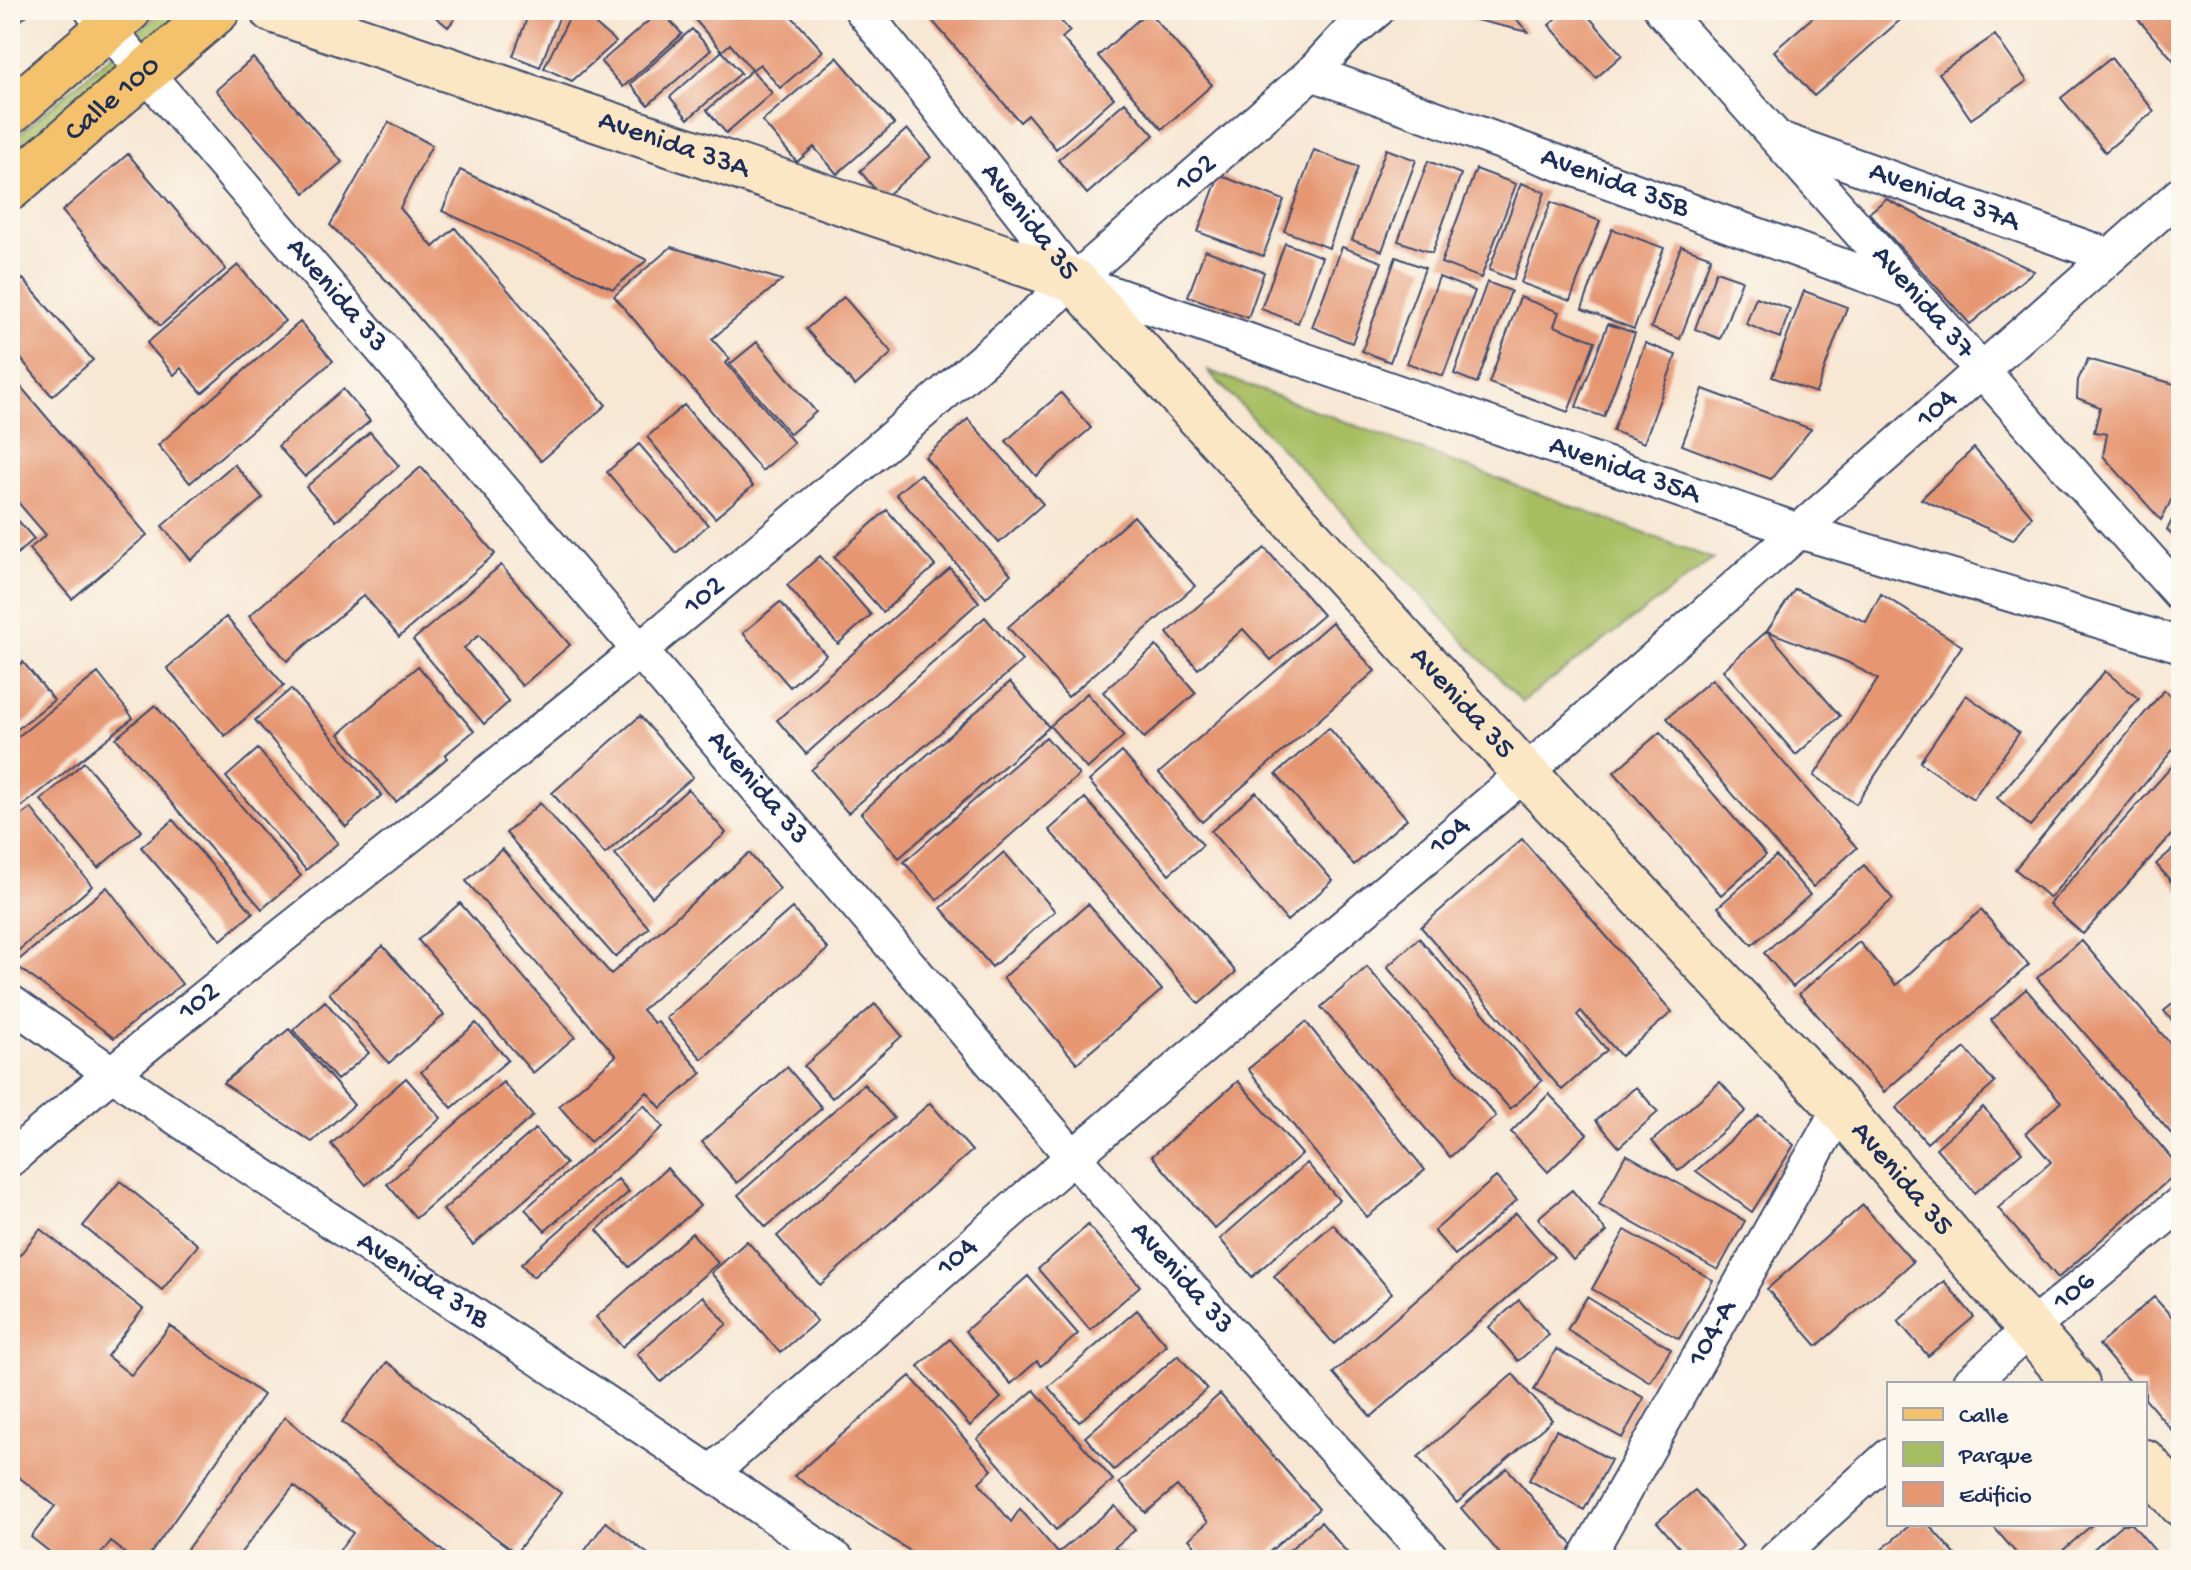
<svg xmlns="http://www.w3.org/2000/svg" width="2191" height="1570" font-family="'Gochi Hand',sans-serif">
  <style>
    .green { fill: #a7bd61; stroke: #617660; stroke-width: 2 }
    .building { fill: #e69772 }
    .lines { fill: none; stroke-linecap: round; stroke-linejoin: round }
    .street-casing { stroke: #3c4b70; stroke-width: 38 }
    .secondary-casing { stroke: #3c4b70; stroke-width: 48 }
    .primary-casing { stroke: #3c4b70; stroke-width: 48 }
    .street { stroke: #fff; stroke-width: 34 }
    .secondary { stroke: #fbe7c3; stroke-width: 44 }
    .primary { stroke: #f4c26a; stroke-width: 44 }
    .labels { text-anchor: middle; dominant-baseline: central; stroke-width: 7; stroke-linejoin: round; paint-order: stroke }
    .street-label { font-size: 30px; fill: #1b2f5e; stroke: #fbf7ec }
  </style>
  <rect width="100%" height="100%" fill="#fbf7ec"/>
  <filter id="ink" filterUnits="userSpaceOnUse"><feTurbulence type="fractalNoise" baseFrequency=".0125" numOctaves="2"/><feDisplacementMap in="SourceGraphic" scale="16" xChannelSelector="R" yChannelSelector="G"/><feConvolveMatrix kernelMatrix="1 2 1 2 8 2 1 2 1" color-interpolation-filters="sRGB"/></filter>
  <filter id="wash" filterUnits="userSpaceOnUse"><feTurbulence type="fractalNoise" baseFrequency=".006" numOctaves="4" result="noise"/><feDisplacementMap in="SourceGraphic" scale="32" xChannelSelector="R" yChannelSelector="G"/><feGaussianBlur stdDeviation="1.8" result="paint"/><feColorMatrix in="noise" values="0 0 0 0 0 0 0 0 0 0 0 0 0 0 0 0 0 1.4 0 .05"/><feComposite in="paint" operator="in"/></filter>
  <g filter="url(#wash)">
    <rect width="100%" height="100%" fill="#f7e7d3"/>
    <path class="green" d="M163,10H184L10,159V142Z
      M1207,370L1713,559L1522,702Z"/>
    <g id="blocks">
      <path class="building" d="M10,10H23L27,15L10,30Z
        M427,10H462L448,27Z
        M530,10H562L540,67L513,56Z
        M573,10H578L616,42L572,81L544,68Z
        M661,10L682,34L623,87L601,62Z
        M682,10H786L823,51L780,88L760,64L752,70L730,44L722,51L741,73L688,119L670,97L722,51L691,15L689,18Z
        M923,10H1051L1070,31L1062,38L1114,98L1056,149L1028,115L1020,122Z
        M1445,10H1508L1528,32L1442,12Z
        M1566,10H1583L1622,55L1596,78L1549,25Z
        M1821,10H1903L1907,14L1814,96L1774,51Z
        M2130,10H2181V69Z
        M1148,11L1212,85L1162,129L1098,56Z
        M692,29L711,50L648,105L630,84Z
        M1995,35L2027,81L1971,119L1939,73Z
        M837,57L894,124L837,174L814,147L797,162L762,121Z
        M253,58L342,162L305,193L216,90Z
        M2111,58L2154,111L2105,152L2061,98Z
        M752,70L772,93L726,133L707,110Z
        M1125,102L1154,135L1087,194L1058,160Z
        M389,122L432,145L400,208L433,247L455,228L606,405L541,461L390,284L330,225Z
        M907,129L931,157L883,199L860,171Z
        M1386,149L1416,160L1382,251L1352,240Z
        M1314,150L1358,167L1329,248L1284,231Z
        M128,154L226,269L160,326L62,211Z
        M1428,161L1461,174L1432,253L1398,241Z
        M1476,169L1516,184L1481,278L1441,263Z
        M460,170L647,260L613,289L442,211Z
        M1219,175L1284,200L1263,256L1198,232Z
        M1521,183L1545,192L1513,280L1489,270Z
        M1886,199L1943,228L2034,271L1970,324L1869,213Z
        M1551,202L1600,221L1570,301L1521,283Z
        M1612,229L1664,248L1634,329L1582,309Z
        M1285,243L1322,257L1298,323L1261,309Z
        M1681,246L1711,257L1680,339L1651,328Z
        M671,247L782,280L712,339L730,359L726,363L794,443L762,471L614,296Z
        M1342,247L1382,262L1352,343L1312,327Z
        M1205,250L1264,272L1248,318L1188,296Z
        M1396,257L1425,268L1390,362L1362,351Z
        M238,265L285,321L202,393L181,368L174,375L147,343Z
        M1716,271L1742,280L1720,339L1695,329Z
        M1439,277L1475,291L1443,376L1407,363Z
        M23,279L93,360L52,396L10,346V291Z
        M1487,282L1511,291L1477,383L1454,374Z
        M1804,291L1847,307L1816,393L1772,377Z
        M844,297L892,353L855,386L806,329Z
        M1520,297L1559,312L1554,326L1595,341L1568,412L1489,383Z
        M1756,297L1790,309L1780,338L1746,324Z
        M300,322L333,361L190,483L158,445Z
        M1608,324L1635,333L1604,417L1576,407Z
        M757,342L816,412L790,434L730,364Z
        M1645,343L1676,355L1644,443L1613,431Z
        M2088,359L2181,386V481L2161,520L2103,456L2107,434L2094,432L2100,407L2077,398L2078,380Z
        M10,374L147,535L72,599L29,549L46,535L10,493Z
        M343,389L370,421L305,477L278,446Z
        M1703,389L1811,429L1771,479L1682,445Z
        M1061,393L1091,428L1036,476L1006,441Z
        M684,405L753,486L715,518L647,437Z
        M968,419L1043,504L999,543L925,457Z
        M370,432L399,466L336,521L306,487Z
        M639,444L708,525L676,553L607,472Z
        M1974,448L2032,516L2013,540L1921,499Z
        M234,464L263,498L191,560L162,526Z
        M421,467L495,554L399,637L364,595L287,661L249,616Z
        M920,474L1011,574L986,598L896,494Z
        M2181,502V544L2167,530Z
        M887,510L935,566L883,612L834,557Z
        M10,511L34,539L10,560Z
        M1134,516L1195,586L1068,697L1008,627Z
        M1265,548L1323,615L1271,660L1243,629L1198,669L1167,633Z
        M820,556L871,615L838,644L787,585Z
        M501,565L570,645L522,686L479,635L464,648L509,702L484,724L413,640Z
        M950,568L979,602L806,754L777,720Z
        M1795,589L1866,622L1881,594L1962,646L1856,804L1814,776L1878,679L1847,662L1767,631Z
        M780,602L826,655L790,687L743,633Z
        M226,617L284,685L225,736L167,668Z
        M985,617L1022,661L848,813L811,770Z
        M1332,622L1375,671L1202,822L1159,773Z
        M1767,631L1840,716L1796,755L1723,670Z
        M1156,646L1196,693L1144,738L1103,692Z
        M23,662L54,700L10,735V672Z
        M418,666L474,731L445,755L447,758L396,802L339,734Z
        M2105,671L2139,699L2030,826L1997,798Z
        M98,673L133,718L10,816V743Z
        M1712,679L1857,848L1813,887L1667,718Z
        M1010,682L1049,727L899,858L861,813Z
        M291,689L382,795L346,827L255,720Z
        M2164,690L2181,705V740L2050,898L2015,869Z
        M1087,693L1124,736L1087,769L1050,726Z
        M1966,695L2019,733L1973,799L1920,762Z
        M155,705L301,876L262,909L116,738Z
        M640,716L693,777L605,854L552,793Z
        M1329,728L1407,819L1354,865L1276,774Z
        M1660,732L1766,855L1721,895L1614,772Z
        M1046,737L1079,775L937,900L904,862Z
        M258,749L338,843L306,870L226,777Z
        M1122,752L1203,845L1169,874L1089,781Z
        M2181,756V824L2083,934L2049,904Z
        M84,762L142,831L98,868L41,800Z
        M688,789L726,833L652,897L615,854Z
        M1256,792L1333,881L1287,921L1211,831Z
        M1085,798L1236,972L1199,1004L1049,830Z
        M540,803L649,928L615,957L506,833Z
        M31,808L92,886L10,958V823Z
        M173,820L253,913L221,940L141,847Z
        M1522,839L1672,1012L1621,1056L1581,1011L1577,1015L1607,1050L1562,1090L1421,927Z
        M2181,842V893L2156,864Z
        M502,849L611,974L749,853L780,889L642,1010L654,1023L657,1021L702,1073L661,1108L647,1092L590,1142L559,1106L616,1056L466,881Z
        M1004,852L1055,911L992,967L941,908Z
        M1776,856L1810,895L1752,945L1718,907Z
        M1864,865L1893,899L1793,987L1764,953Z
        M107,887L182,984L114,1038L14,964Z
        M460,903L575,1037L533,1073L418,940Z
        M1088,904L1162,990L1077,1063L1003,978Z
        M792,908L828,949L702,1059L666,1018Z
        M1981,910L2029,965L1884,1092L1799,994L1859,942L1896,985Z
        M1419,938L1542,1081L1510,1109L1387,967Z
        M2081,940L2181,1056V1145L2037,978Z
        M383,946L444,1015L389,1063L329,993Z
        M1367,967L1496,1116L1450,1157L1321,1007Z
        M2026,989L2181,1169L2058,1278L1998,1208L2051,1162L2026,1133L2061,1102L1991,1020Z
        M2181,997V1031L2164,1011Z
        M325,1001L369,1053L337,1080L293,1030Z
        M875,1004L902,1036L832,1098L804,1066Z
        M1306,1022L1425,1170L1367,1217L1248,1069Z
        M476,1023L508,1060L452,1108L421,1072Z
        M289,1029L354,1105L312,1142L223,1083Z
        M1965,1048L1995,1083L1927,1143L1896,1108Z
        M787,1067L822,1108L737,1183L702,1142Z
        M406,1078L441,1118L366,1185L331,1144Z
        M1238,1081L1302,1154L1215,1229L1152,1156Z
        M503,1082L533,1116L416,1218L387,1184Z
        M1720,1082L1746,1111L1678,1171L1652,1141Z
        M864,1084L894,1118L766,1227L738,1195Z
        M1636,1087L1658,1112L1619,1147L1596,1120Z
        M1549,1094L1587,1134L1548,1172L1511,1132Z
        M930,1103L972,1151L820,1285L777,1236Z
        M644,1105L663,1127L545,1231L525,1209Z
        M1983,1107L2022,1152L1975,1193L1936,1148Z
        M1759,1115L1794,1145L1752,1212L1696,1171Z
        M535,1129L566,1164L473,1245L443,1210Z
        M1626,1154L1745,1221L1718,1270L1599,1204Z
        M1307,1163L1339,1200L1252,1277L1220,1239Z
        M667,1168L700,1206L629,1267L597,1230Z
        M1496,1177L1517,1200L1455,1255L1434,1231Z
        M618,1179L629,1192L533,1277L521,1264Z
        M120,1181L198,1245L162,1290L83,1226Z
        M1572,1190L1607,1232L1573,1260L1538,1218Z
        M1863,1205L1913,1262L1817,1346L1767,1289Z
        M1516,1213L1554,1257L1371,1417L1333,1373Z
        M1333,1224L1392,1293L1334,1344L1274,1276Z
        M1088,1225L1140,1286L1090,1330L1038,1269Z
        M40,1229L143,1309L107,1356L131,1375L170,1326L263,1395L146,1560H132L111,1541L96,1560H60L31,1537L55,1506L10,1470V1268Z
        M1625,1230L1713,1280L1679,1339L1592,1289Z
        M692,1233L718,1263L622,1347L596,1317Z
        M747,1241L817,1321L780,1353L711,1273Z
        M1028,1276L1078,1334L1041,1366L1037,1361L1011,1384L965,1331Z
        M1944,1281L1974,1317L1928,1356L1898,1321Z
        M703,1296L727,1324L661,1382L637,1354Z
        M1587,1297L1671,1349L1650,1382L1567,1330Z
        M2154,1297L2181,1327V1429L2175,1434L2145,1399V1384H2132L2099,1345Z
        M1519,1300L1549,1335L1518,1361L1489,1327Z
        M1137,1310L1167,1345L1079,1422L1048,1387Z
        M950,1339L1001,1398L970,1426L918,1366Z
        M1556,1349L1644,1398L1622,1438L1534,1390Z
        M1178,1355L1207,1389L1114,1470L1085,1437Z
        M387,1362L561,1493L516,1553L342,1422Z
        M1513,1374L1552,1420L1457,1503L1418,1457Z
        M910,1376L992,1470L979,1482L1011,1522L1020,1509L1058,1553L1115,1506L1135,1530L1100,1560H924L794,1476Z
        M1034,1390L1113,1480L1056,1530L977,1439Z
        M1220,1394L1319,1509L1260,1560H1207L1189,1539L1208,1522L1177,1486L1146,1513L1119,1483Z
        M285,1417L453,1560H332L353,1533L294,1486L235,1560H179Z
        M1556,1430L1611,1460L1584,1510L1529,1480Z
        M1507,1468L1575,1548L1561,1560H1505L1461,1508Z
        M1695,1490L1743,1546L1728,1560H1690L1657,1522Z
        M606,1522L656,1560H578Z
        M1321,1522L1350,1556L1346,1560H1278Z
        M1911,1524H1928L1960,1560H1870Z
        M1991,1524H2093L2052,1560H2022Z
        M2122,1524H2132L2163,1560H2081Z
        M1116,1549L1140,1560H1105Z"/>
    </g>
  </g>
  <g filter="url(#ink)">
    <use href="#blocks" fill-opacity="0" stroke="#3c4b70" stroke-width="2"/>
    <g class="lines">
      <g class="street-casing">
        <g id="street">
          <path id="s1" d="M92,10L1073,1157L1433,1560"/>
          <path id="s2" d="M862,10L1075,281L1799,531L2181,645"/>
          <path id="s3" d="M1662,10C1837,203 2007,401 2181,595"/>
          <path id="s4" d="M1312,73L1913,292"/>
          <path id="s5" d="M1782,140L2109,256"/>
          <path id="s6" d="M10,1002C281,1195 565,1369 837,1560"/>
          <path id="s7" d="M10,1159C215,983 432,822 640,650C868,462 1090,267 1312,73L1348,34L1377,10"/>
          <path id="s8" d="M1969,1384L2030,1329L2181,1203"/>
          <path id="s9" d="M712,1472L1073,1157L1525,773L2181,194"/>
          <path id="s10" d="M1585,1560L1840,1108"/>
          <path d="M1775,1560L1889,1456"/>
        </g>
      </g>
      <g class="secondary-casing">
        <g id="secondary">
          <path id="s11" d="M272,10L1075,281L1525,773L1840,1108L2077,1384"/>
          <path d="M2145,1462L2181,1504"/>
        </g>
      </g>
      <g class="primary-casing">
        <g id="primary">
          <path d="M10,112L129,10"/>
          <path id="s12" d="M10,188L218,10"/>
        </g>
      </g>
      <use href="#street" class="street"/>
      <use href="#secondary" class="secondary"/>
      <use href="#primary" class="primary"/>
    </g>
  </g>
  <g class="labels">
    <g class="street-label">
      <text stroke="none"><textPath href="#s12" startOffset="136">Calle 100</textPath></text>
      <text stroke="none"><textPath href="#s11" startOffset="424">Avenida 33A</textPath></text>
      <text stroke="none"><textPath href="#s7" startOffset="1542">102</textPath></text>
      <text stroke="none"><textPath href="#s4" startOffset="322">Avenida 35B</textPath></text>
      <text stroke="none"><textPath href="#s5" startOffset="172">Avenida 37A</textPath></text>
      <text stroke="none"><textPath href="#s2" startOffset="270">Avenida 35</textPath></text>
      <text stroke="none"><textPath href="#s1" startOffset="376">Avenida 33</textPath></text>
      <text stroke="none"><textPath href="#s3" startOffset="392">Avenida 37</textPath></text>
      <text stroke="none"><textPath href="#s9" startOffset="1622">104</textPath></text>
      <text stroke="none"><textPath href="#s2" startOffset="926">Avenida 35A</textPath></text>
      <text stroke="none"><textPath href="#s7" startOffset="894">102</textPath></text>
      <text stroke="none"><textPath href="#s11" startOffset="1420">Avenida 35</textPath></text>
      <text stroke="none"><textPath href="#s1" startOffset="1024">Avenida 33</textPath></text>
      <text stroke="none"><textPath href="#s9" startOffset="974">104</textPath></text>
      <text stroke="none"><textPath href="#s7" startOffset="246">102</textPath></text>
      <text stroke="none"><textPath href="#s11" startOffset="2068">Avenida 35</textPath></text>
      <text stroke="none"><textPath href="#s9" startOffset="326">104</textPath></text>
      <text stroke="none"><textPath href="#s1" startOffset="1672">Avenida 33</textPath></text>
      <text stroke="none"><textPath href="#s6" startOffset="498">Avenida 31B</textPath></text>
      <text stroke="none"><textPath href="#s8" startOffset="140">106</textPath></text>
      <text stroke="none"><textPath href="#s10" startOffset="260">104-A</textPath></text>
    </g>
  </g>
  <rect width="2191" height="1570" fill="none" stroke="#fbf7ec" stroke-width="40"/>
  <rect x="1887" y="1382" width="260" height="144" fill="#fbf7ec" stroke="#a1a7b3" stroke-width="2"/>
  <rect x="1903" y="1408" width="40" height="12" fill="#f4c26a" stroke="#a1a7b3" stroke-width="2"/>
  <text x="1959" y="1422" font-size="24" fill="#1b2f5e">Calle</text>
  <rect x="1903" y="1442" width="40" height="24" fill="#a7bd61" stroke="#a1a7b3" stroke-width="2"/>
  <text x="1959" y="1462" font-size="24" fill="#1b2f5e">Parque</text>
  <rect x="1903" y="1482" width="40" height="24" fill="#e69772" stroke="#a1a7b3" stroke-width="2"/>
  <text x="1959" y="1502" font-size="24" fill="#1b2f5e">Edificio</text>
</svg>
